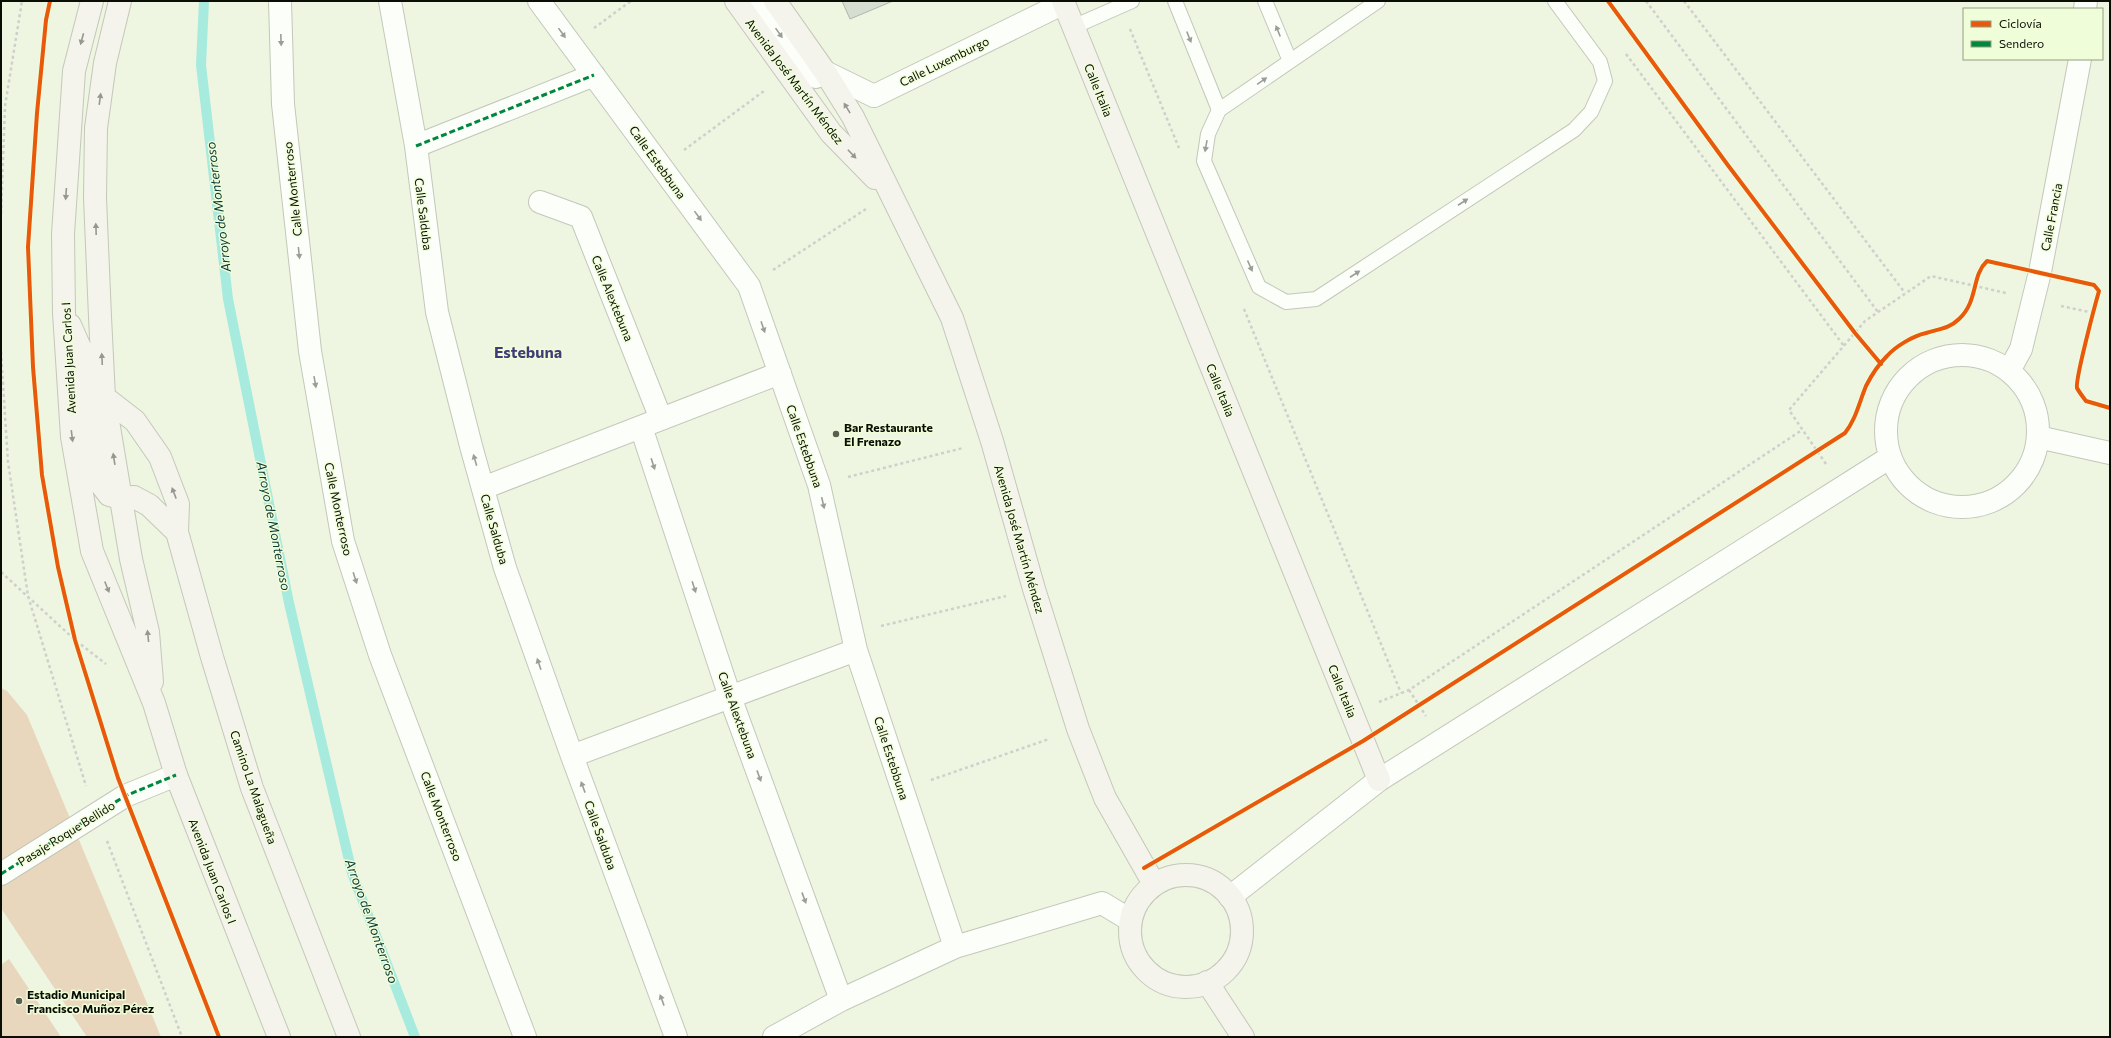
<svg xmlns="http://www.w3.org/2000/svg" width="2111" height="1038" font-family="Commissioner,sans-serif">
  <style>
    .green { fill: #e8d6bd }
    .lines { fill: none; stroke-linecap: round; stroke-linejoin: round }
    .stream { stroke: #a7eade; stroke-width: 10 }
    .building { fill: #d5ded1; stroke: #afb8ab }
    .lane-casing { stroke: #c3c8b9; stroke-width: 16 }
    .street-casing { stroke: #c3c8b9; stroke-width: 24 }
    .secondary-casing { stroke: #c3c8b9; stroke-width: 24 }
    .path { stroke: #cfd0cb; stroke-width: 2.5; stroke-dasharray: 3 3; stroke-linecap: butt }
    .lane { stroke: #fcfefa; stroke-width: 14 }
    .street { stroke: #fcfefa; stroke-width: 22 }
    .secondary { stroke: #f4f3ec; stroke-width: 22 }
    .quiet { stroke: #00873e; stroke-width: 3; stroke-dasharray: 6 3; stroke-linecap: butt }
    .cycleway-casing { stroke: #f0fdd9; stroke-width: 6 }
    .cycleway { stroke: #e8590c; stroke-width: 4 }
    .oneway { fill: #9b9e97 }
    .oneway2 { fill: #96978f }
    .poi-dot { fill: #595e51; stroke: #f0fdd9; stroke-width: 1.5 }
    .labels { text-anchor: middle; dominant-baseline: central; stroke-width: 3; stroke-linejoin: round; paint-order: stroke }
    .street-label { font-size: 12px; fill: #090d03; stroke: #f0fdd9 }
    .poi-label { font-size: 12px; font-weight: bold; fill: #090d03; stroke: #f0fdd9; text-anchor: start }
    .water-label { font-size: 13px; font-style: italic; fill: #0a3835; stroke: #f0fdd9 }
    .district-label { font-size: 16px; font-weight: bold; fill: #413c78; stroke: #f0fdd9 }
  </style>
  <rect width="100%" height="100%" fill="#eef5e1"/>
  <path class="green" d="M1,688L7,691L27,715L161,1037H87L1,908Z
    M9,959L61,1037H1V965Z"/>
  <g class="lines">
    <path class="stream" d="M204,1L201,65L228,299L289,603L352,873L415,1037"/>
  </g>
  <path class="building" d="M842,1H893L850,19Z"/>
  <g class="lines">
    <g class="lane-casing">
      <path id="lane" d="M1175,1L1219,110L1378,1
        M1265,1L1290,61
        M1073,27L1132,1
        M1219,110L1208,134L1204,161L1259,287L1286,302L1316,299L1574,130L1591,112L1605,81L1600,62L1555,1"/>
    </g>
    <g class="street-casing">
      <path id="street" d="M280,1L283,104L310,351L343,541L380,655L525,1037
        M390,1L416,146L437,312L471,446L505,568L572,756L676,1037
        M539,1L749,286L819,485L856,650L955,947
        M757,1L806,72L816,77L825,72L874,96L1064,3
        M2085,9L2086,1
        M416,146L594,75
        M540,202L581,217L661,419
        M1886 431a76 76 0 1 1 152 0a76 76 0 1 1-152 0Z
        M2009,371L2021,349L2040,272L2080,59
        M641,427L730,697L841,1000
        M2038,437L2110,453
        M483,488L780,373
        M572,756L856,650
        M1,874L125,796L176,775
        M1230,897L1379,780L1889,458
        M774,1037L841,1000L955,947L1102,903L1130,920"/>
    </g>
    <g class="secondary-casing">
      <path id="secondary" d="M92,1L74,71L63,234L64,313L72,437L92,551L154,703L176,775L279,1037
        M120,1L105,63L96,128L95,198L100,317L104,397L131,559L148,632L152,682
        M736,1L831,133L875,178
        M775,1L825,72L853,117L952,318L992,441L1034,589L1078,729L1105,798L1154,884
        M1063,1L1379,780
        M70,325L85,359L97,479L109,495L120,498L134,497L149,505L177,532
        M104,397L135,421L160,457L178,504L177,532L212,657L252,788L349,1037
        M1130 931a56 56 0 1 1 112 0a56 56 0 1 1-112 0Z
        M1207,982L1243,1037"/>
    </g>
    <path class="path" d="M1646,1L1878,312
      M1684,1L1905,293
      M594,28L631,1
      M1130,29L1179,148
      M1626,54L1844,346
      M684,150L764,91
      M1,214L5,106L22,1
      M773,270L866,209
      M2061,306L2094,313
      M1244,309L1401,693
      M1,352L8,462L28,596L86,786
      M1826,464L1789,410L1865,321L1931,276L2006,293
      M848,477L963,448
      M1,572L75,640L106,664
      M881,626L1006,596
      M1409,690L1426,716
      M1379,702L1409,690L1802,430
      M931,780L1049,739
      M107,841L182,1037"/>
    <use href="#lane" class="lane"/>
    <use href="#street" class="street"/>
    <use href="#secondary" class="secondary"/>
    <path class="quiet" d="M416,146L594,75
      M1,874L125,796L176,775"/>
    <g class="cycleway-casing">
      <path id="cycleway" d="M50,1L46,20L37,113L28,247L33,367L42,475L58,567L75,640L118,778L219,1037
        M1608,1L1727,164L1855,333L1881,364
        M1144,868L1363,741L1845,433C1856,419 1859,403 1866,386C1871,376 1879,364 1887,356C1896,346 1913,336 1926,333C1938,329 1949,329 1959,319C1979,300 1971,276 1987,261L2094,285L2099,291C2095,305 2075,380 2077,388C2079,392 2083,397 2086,401L2110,408"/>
    </g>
    <use href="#cycleway" class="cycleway"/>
  </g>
  <defs><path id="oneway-solid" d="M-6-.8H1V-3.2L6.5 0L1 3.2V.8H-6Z"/></defs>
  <g class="oneway">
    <use href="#oneway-solid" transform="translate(1278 31) rotate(-112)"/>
    <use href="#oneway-solid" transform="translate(562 33) rotate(54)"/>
    <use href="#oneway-solid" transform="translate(779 33) rotate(55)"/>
    <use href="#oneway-solid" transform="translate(1189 37) rotate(68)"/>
    <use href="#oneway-solid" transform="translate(281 40) rotate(88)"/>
    <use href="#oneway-solid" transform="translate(1262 81) rotate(-35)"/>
    <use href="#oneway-solid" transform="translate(1206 146) rotate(100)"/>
    <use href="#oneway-solid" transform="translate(1463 202) rotate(-33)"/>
    <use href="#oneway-solid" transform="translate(698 216) rotate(54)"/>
    <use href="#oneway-solid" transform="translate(299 253) rotate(84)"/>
    <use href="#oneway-solid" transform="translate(1250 266) rotate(66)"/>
    <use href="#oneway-solid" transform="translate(1355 274) rotate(-33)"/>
    <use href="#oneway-solid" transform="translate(763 327) rotate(71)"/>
    <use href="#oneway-solid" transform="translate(315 382) rotate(80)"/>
    <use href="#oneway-solid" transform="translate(475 460) rotate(-106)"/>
    <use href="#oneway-solid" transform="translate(653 464) rotate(72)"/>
    <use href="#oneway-solid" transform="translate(823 503) rotate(77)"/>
    <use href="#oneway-solid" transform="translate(355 578) rotate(72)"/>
    <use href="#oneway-solid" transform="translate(694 587) rotate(72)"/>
    <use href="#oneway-solid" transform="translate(539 664) rotate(-109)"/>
    <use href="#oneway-solid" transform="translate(759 776) rotate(70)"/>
    <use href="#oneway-solid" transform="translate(583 787) rotate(-110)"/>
    <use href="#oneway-solid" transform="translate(804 898) rotate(70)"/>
    <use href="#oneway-solid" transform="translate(662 1000) rotate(-110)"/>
  </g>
  <g class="oneway2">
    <use href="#oneway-solid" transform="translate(82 39) rotate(105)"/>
    <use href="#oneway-solid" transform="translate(100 99) rotate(-82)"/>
    <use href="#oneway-solid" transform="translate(847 108) rotate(-121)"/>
    <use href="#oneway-solid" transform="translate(852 154) rotate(46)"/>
    <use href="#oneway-solid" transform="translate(66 194) rotate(94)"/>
    <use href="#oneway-solid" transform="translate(96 229) rotate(-92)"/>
    <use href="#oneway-solid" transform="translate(102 359) rotate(-93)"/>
    <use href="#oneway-solid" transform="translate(72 436) rotate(83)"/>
    <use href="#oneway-solid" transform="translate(114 459) rotate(-99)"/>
    <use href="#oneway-solid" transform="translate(174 493) rotate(-111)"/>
    <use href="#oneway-solid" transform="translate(107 587) rotate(68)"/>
    <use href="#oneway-solid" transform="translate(148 636) rotate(-96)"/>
  </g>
  <g class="poi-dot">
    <circle cx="836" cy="434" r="4"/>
    <circle cx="19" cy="1001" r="4"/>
  </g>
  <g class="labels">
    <g class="street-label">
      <text transform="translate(944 61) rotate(-26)">Calle Luxemburgo</text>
      <text transform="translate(795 81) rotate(53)">Avenida José Martín Méndez</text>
      <text transform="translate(1099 90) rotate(68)">Calle Italia</text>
      <text transform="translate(658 162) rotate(54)">Calle Estebbuna</text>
      <text transform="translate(292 189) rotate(-96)">Calle Monterroso</text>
      <text transform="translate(424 214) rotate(83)">Calle Salduba</text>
      <text transform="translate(2051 217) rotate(-79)">Calle Francia</text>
      <text transform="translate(613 298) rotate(68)">Calle Alextebuna</text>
      <text transform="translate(68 358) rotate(-93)">Avenida Juan Carlos I</text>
      <text transform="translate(1221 390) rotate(68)">Calle Italia</text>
      <text transform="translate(805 446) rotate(71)">Calle Estebbuna</text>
      <text transform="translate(339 509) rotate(78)">Calle Monterroso</text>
      <text transform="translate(495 529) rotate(74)">Calle Salduba</text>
      <text transform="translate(1020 539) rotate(74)">Avenida José Martín Méndez</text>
      <text transform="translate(1343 691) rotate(68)">Calle Italia</text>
      <text transform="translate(738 715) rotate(70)">Calle Alextebuna</text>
      <text transform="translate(892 758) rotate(72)">Calle Estebbuna</text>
      <text transform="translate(254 787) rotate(71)">Camino La Malagueña</text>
      <text transform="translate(442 816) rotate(69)">Calle Monterroso</text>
      <text transform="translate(66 833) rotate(-32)">Pasaje Roque Bellido</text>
      <text transform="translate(601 835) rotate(70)">Calle Salduba</text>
      <text transform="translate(213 871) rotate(69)">Avenida Juan Carlos I</text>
    </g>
    <g class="poi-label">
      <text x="844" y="427">Bar Restaurante<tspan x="844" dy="14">El Frenazo</tspan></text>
      <text x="27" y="994">Estadio Municipal<tspan x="27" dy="14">Francisco Muñoz Pérez</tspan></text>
    </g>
    <g class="water-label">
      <text transform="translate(218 207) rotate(-97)">Arroyo de Monterroso</text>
      <text transform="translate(274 526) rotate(79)">Arroyo de Monterroso</text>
      <text transform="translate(372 921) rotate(70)">Arroyo de Monterroso</text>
    </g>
    <g class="district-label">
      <text x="528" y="351">Estebuna</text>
    </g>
  </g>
  <rect width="2111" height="1038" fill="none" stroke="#090d03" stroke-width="4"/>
  <rect x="1963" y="8" width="140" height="52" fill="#f0fdd9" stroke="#949d83"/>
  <rect x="1971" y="21" width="20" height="6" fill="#e8590c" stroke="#949d83"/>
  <text x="1999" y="28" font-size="12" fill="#090d03">Ciclovía</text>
  <rect x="1971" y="41" width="20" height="6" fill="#00873e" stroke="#949d83"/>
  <text x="1999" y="48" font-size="12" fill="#090d03">Sendero</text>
</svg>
